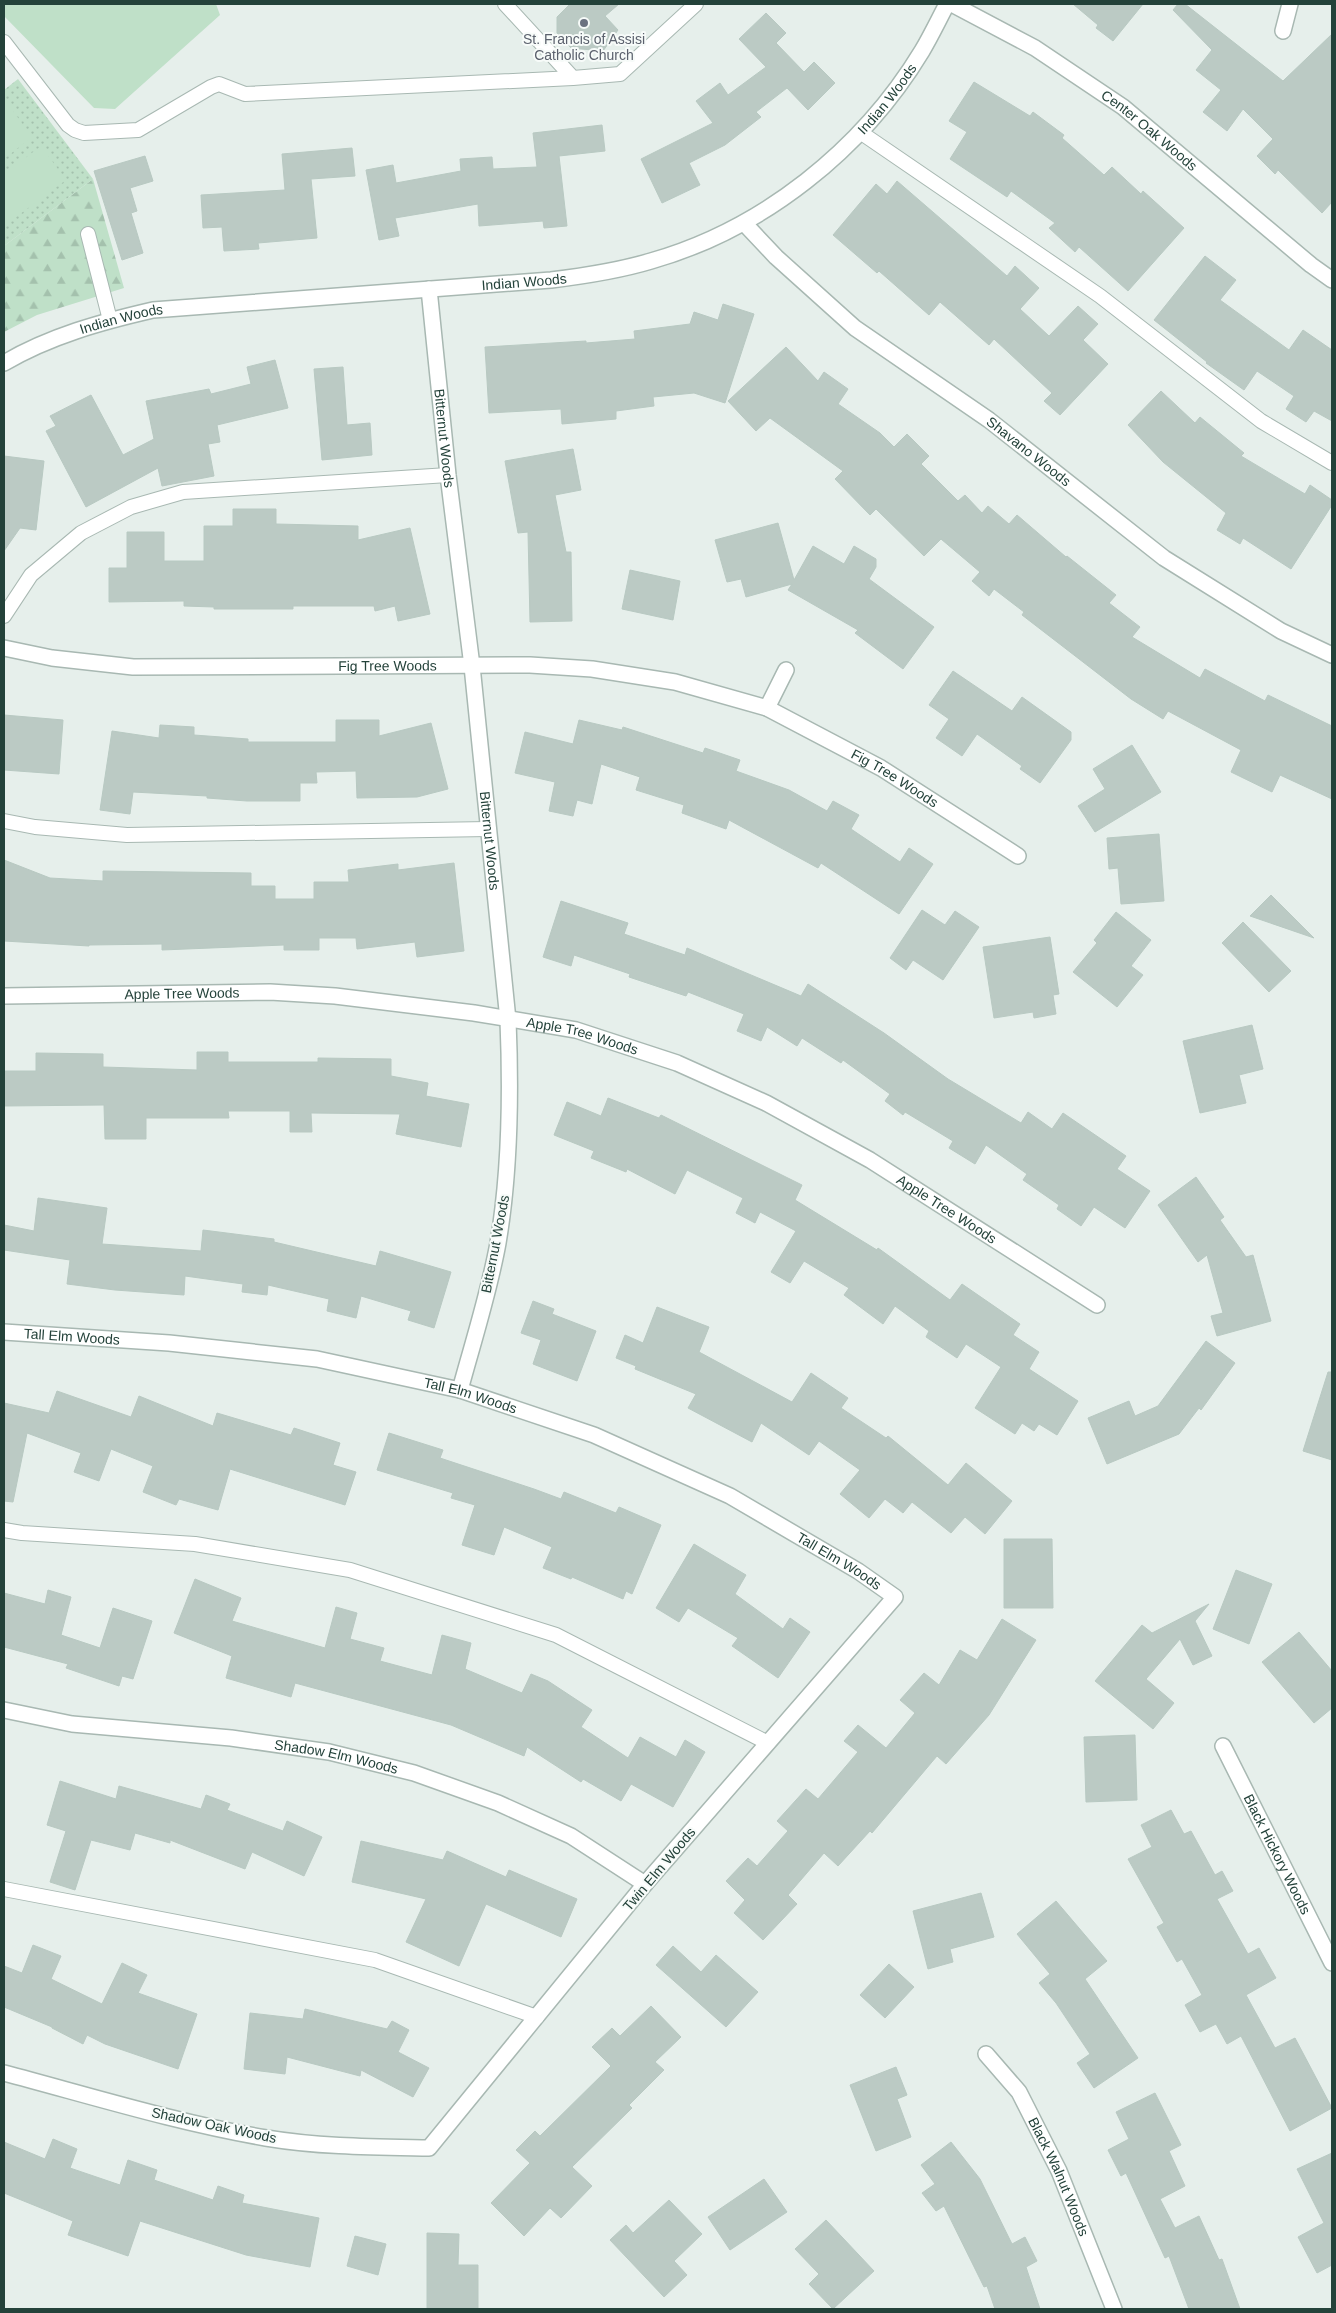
<svg xmlns="http://www.w3.org/2000/svg" width="1336" height="2313" font-family="Arial,sans-serif">
  <style>
    .forest { fill: url(#forest-firs) }
    .park { fill: url(#park-dots) }
    .pitch { fill: #bfe0c8 }
    .building { fill: #bbcac4; stroke: #b8c9c2 }
    .lines { fill: none; stroke-linecap: round; stroke-linejoin: round }
    .service-casing { stroke: #a8b8b2; stroke-width: 16 }
    .minor-casing { stroke: #a8b8b2; stroke-width: 18 }
    .service { stroke: #fff; stroke-width: 14 }
    .minor { stroke: #fff; stroke-width: 15 }
    .worship-dot { fill: #6b7280; stroke: #f7fbf9; stroke-width: 2 }
    .labels { text-anchor: middle; dominant-baseline: central; stroke-width: 4; stroke-linejoin: round; paint-order: stroke }
    .worship-label { font-size: 14px; fill: #5b616d; stroke: #f7fbf9 }
    .street-label { font-size: 14px; fill: #24423a; stroke: #f7fbf9 }
  </style>
  <defs>
    <pattern id="forest-firs" width="22" height="20" patternUnits="userSpaceOnUse" patternTransform="scale(1.25)"><rect width="22" height="20" fill="#bfe0c8"/><path d="M5 1l3.5 6h-7zM16 11l3.5 6h-7z" fill="#a4c1ad"/></pattern>
    <pattern id="park-dots" width="8" height="8" patternUnits="userSpaceOnUse" patternTransform="scale(1.25)"><rect width="8" height="8" fill="#bfe0c8"/><path d="M2 2h.1M6 6h.1" fill="none" stroke="#a4c1ad" stroke-width="1.8" stroke-linecap="round"/></pattern>
  </defs>
  <rect width="100%" height="100%" fill="#e6efeb"/>
  <path class="forest" d="M93,179L124,288L37,315L4,332V246Z"/>
  <path class="park" d="M18,79L93,179L4,246V90Z"/>
  <path class="pitch" d="M4,4H216L220,15L115,109L94,108L4,16Z
    M8,104L32,137L4,159V107Z
    M41,146L66,180L4,226V174Z"/>
  <path class="building" d="M570,4H619L605,16L618,30L603,51L571,48L557,33V17Z
    M1073,4H1143L1113,41L1096,28L1098,25Z
    M1178,4H1185L1283,81L1332,34V202L1322,213L1278,170L1275,174L1257,156L1273,139L1243,109L1227,131L1203,112L1221,90L1196,70L1212,50L1173,10Z
    M766,13L786,33L776,43L804,72L814,62L835,83L808,110L787,88L756,112L761,117L725,145L689,163L700,185L662,203L641,159L713,123L696,101L720,83L728,95L766,67L739,39Z
    M974,82L1030,116L1033,112L1064,135L1062,138L1104,175L1112,167L1141,194L1143,191L1184,228L1128,291L1079,247L1075,252L1049,228L1055,223L1011,191L1007,197L950,159L967,132L949,121Z
    M602,125L605,151L559,156L567,226L544,228L543,221L479,226L478,204L395,218L399,236L379,240L366,170L393,165L396,183L461,171L460,159L492,157L493,169L537,167L533,133Z
    M352,148L355,176L311,179L317,238L258,243L259,249L224,251L222,227L203,228L201,195L285,190L282,154Z
    M145,156L153,181L130,188L137,211L131,213L143,253L122,260L94,171Z
    M897,181L1007,276L1015,266L1039,288L1020,309L1049,336L1078,306L1098,324L1083,340L1108,364L1060,415L1044,401L1052,393L994,339L989,345L940,302L929,315L879,271L877,273L833,235L876,184L887,194Z
    M1205,256L1236,280L1220,300L1289,350L1303,330L1332,350V421L1314,411L1306,422L1286,409L1294,396L1257,371L1244,390L1206,363L1207,362L1154,320Z
    M723,304L754,314L725,403L694,393L653,397L654,406L616,411V419L562,424L561,409L489,413L485,347L586,341V343L635,339L634,331L690,324L694,312L718,320Z
    M786,347L818,381L824,372L848,389L838,404L880,433L894,447L907,434L929,456L921,464L958,501L965,495L982,513L988,506L1009,524L1017,515L1066,557L1067,556L1116,595L1109,603L1140,627L1132,637L1200,678L1205,669L1265,701L1268,695L1332,726V799L1280,775L1272,792L1231,772L1241,750L1168,711L1163,719L1131,699L1022,615L1024,612L994,589L989,596L972,581L980,572L941,539L924,556L876,509L870,515L835,479L843,471L770,418L756,431L728,401Z
    M275,360L288,408L217,425L220,442L208,444L214,476L162,486L158,468L86,507L46,431L56,426L50,416L91,395L123,455L154,439L146,401L209,389L211,394L251,384L247,367Z
    M343,367L347,425L370,423L372,455L322,460L314,369Z
    M1161,391L1195,423L1200,417L1244,453L1241,456L1305,494L1310,485L1332,500V505L1291,569L1243,538L1240,544L1217,530L1226,513L1163,462L1128,425Z
    M573,449L581,490L555,495L566,552H571L572,621L530,622L528,532L518,533L505,461Z
    M4,456L44,461L36,530L20,528L4,551Z
    M233,509H276V524L358,526V540L410,528L430,614L398,621L395,606L375,611L374,606H293V609H214V607L184,606V601L109,602V568H127V532H164V561H204V526H233Z
    M778,523L794,580L813,546L844,564L854,546L876,559V567L869,579L934,627L903,669L855,633L858,630L788,590L792,584L746,597L741,579L727,582L715,540Z
    M630,570L680,581L673,620L622,609Z
    M953,671L1012,711L1022,697L1071,732V740L1040,783L1020,769L1022,766L977,734L962,756L936,738L949,719L929,705Z
    M4,715L63,720L59,774L4,770Z
    M336,720H379V736L431,723L448,789L417,797L357,798L356,771L316,772L317,783H300V801H247L207,798V796L133,792L130,814L100,810L112,731L159,738L160,725L194,727V735L248,739V742H336Z
    M579,720L622,730L623,727L703,753L705,748L740,760L736,771L789,790L827,811L833,801L859,815L851,829L900,862L909,848L933,864L899,914L821,863L818,868L729,820L726,829L682,813L684,805L636,790L640,777L601,764L592,804L577,800L573,816L549,811L555,782L515,773L525,732L573,744Z
    M1132,745L1161,792L1095,832L1078,806L1105,789L1093,769Z
    M1159,834L1164,901L1121,904L1118,868L1109,869L1107,838Z
    M4,860L50,878L103,881V871L251,873V886H275V899H314V882H349L348,870L398,864V870L454,863L464,951L417,957L415,942L357,949L356,938H319V950H284V945L162,950V944L89,945V946L4,941Z
    M1271,895L1314,938L1250,916Z
    M561,901L628,923L624,934L685,955L687,948L801,996L808,984L884,1033L948,1079L1021,1123L1028,1112L1052,1129L1063,1113L1126,1156L1117,1169L1150,1191L1125,1228L1094,1207L1081,1226L1057,1209L1059,1205L1023,1180L1027,1174L986,1145L975,1164L949,1148L953,1141L905,1112L903,1115L885,1101L890,1094L843,1060L841,1063L802,1038L797,1046L767,1027L761,1041L737,1031L744,1014L688,992L686,996L629,977L630,974L574,955L571,966L543,957Z
    M922,910L945,925L955,911L979,927L943,980L913,960L906,970L890,958Z
    M1116,912L1151,940L1131,966L1143,975L1117,1007L1073,972L1097,943L1094,940Z
    M1243,922L1291,971L1269,992L1222,943Z
    M1050,937L1059,994L1053,995L1056,1014L1034,1018L1033,1012L994,1018L983,947Z
    M1252,1025L1263,1069L1239,1075L1246,1103L1200,1113L1183,1041Z
    M197,1052H228V1062H318V1058L391,1059V1076L428,1083L426,1096L469,1104L461,1147L396,1134L400,1114L311,1113L312,1132H290V1111H228L229,1118H146V1139H105L104,1105L4,1106V1071H36V1053L103,1054V1067L197,1070Z
    M608,1098L659,1118L661,1115L802,1185L795,1200L877,1250L878,1248L950,1300L962,1284L1020,1324L1013,1335L1039,1352L1029,1369L1078,1401L1057,1435L1039,1424L1034,1431L1022,1423L1015,1434L975,1408L1001,1367L966,1344L957,1358L926,1337L929,1331L895,1306L883,1324L844,1295L849,1288L804,1261L790,1283L771,1272L796,1231L760,1212L755,1223L736,1213L743,1198L687,1170L675,1194L627,1169L626,1172L591,1158L594,1151L554,1135L567,1102L601,1116Z
    M1196,1177L1224,1217L1220,1220L1246,1257L1253,1255L1271,1321L1217,1336L1211,1316L1223,1313L1207,1255L1198,1262L1158,1205Z
    M38,1198L107,1208L102,1244L201,1251L203,1230L274,1239V1242L376,1266L380,1251L451,1272L434,1328L408,1320L411,1311L361,1296L356,1318L327,1311L329,1299L268,1285L267,1295L242,1292L243,1284L185,1276L184,1295L115,1290L67,1284L70,1260L4,1250V1225L34,1231Z
    M533,1301L554,1309L552,1314L596,1331L577,1381L533,1364L541,1340L521,1333Z
    M657,1307L709,1327L699,1352L792,1402L811,1373L848,1398L841,1408L886,1438L888,1436L948,1485L966,1463L1012,1501L985,1534L965,1517L951,1533L912,1502L903,1513L885,1499L869,1518L840,1494L860,1470L819,1441L809,1455L761,1423L752,1442L688,1408L696,1394L635,1369L636,1366L616,1358L625,1335L643,1343Z
    M1206,1341L1235,1363L1201,1410L1199,1408L1179,1434L1107,1464L1088,1418L1129,1401L1135,1416L1158,1406Z
    M1328,1372H1332V1460L1303,1451Z
    M57,1391L131,1417L139,1396L213,1426L217,1413L291,1435L294,1428L340,1443L333,1465L356,1472L345,1505L230,1469L218,1510L179,1499L176,1505L143,1492L153,1466L111,1449L99,1481L74,1472L81,1453L27,1433L13,1502L4,1501V1403L49,1413Z
    M389,1433L443,1450L440,1458L534,1489L561,1499L564,1492L616,1513L619,1507L661,1525L632,1594L626,1591L623,1599L572,1577L571,1579L543,1568L552,1547L504,1527L494,1555L462,1545L475,1505L451,1498L453,1493L377,1470Z
    M1004,1539H1052L1053,1608H1004Z
    M694,1544L746,1575L735,1594L783,1629L790,1618L810,1632L778,1678L732,1646L738,1638L688,1608L679,1622L656,1608Z
    M1236,1570L1272,1584L1249,1644L1213,1629Z
    M195,1579L241,1598L232,1621L325,1648L336,1607L357,1613L350,1639L384,1648L380,1661L432,1675L442,1635L471,1643L465,1669L522,1693L531,1674L548,1681L592,1710L581,1727L628,1758L640,1737L676,1757L685,1740L705,1752L673,1807L631,1784L621,1801L583,1779L581,1782L527,1747L524,1756L451,1725L295,1683L291,1697L226,1678L232,1656L174,1633Z
    M48,1590L71,1597L61,1635L100,1648L113,1608L152,1621L133,1679L122,1676L119,1686L66,1668L68,1664L4,1647V1593L45,1604Z
    M1209,1604L1195,1621L1212,1656L1193,1665L1180,1639L1146,1679L1174,1703L1153,1729L1095,1681L1142,1625L1152,1633Z
    M1002,1619L1036,1640L989,1715L946,1764L937,1756L872,1833L870,1831L838,1866L824,1853L788,1895L797,1904L763,1940L734,1913L745,1900L726,1881L748,1858L757,1866L788,1831L777,1821L806,1789L818,1799L858,1752L844,1741L858,1725L886,1748L915,1713L900,1700L924,1673L939,1685L960,1650L977,1660Z
    M1299,1632L1332,1671V1708L1314,1723L1262,1662Z
    M1135,1735L1137,1800L1086,1802L1084,1737Z
    M60,1781L116,1799L119,1786L201,1809L206,1795L230,1804L227,1810L283,1831L287,1821L322,1837L304,1876L252,1852L245,1869L170,1840V1843L135,1833L130,1850L91,1840L75,1890L50,1882L66,1831L47,1825Z
    M1171,1810L1184,1834L1191,1831L1215,1875L1222,1871L1233,1891L1217,1899L1248,1954L1259,1948L1276,1978L1246,1995L1275,2048L1295,2038L1332,2108L1290,2131L1241,2036L1227,2044L1216,2024L1200,2032L1185,2005L1202,1995L1182,1959L1177,1962L1157,1927L1164,1923L1128,1859L1152,1847L1141,1825Z
    M361,1841L443,1860L447,1851L506,1877L509,1870L577,1899L561,1937L486,1904L459,1966L406,1942L426,1899L352,1882Z
    M981,1893L994,1937L950,1949L953,1962L928,1969L913,1911Z
    M1056,1901L1107,1961L1085,1979L1138,2058L1094,2088L1077,2063L1090,2054L1056,2003L1039,1983L1050,1974L1017,1934Z
    M33,1945L61,1956L51,1979L102,2004L122,1963L147,1975L138,1993L197,2014L178,2069L105,2044L87,2035L83,2044L52,2028V2027L4,2007V1966L22,1973Z
    M673,1946L701,1972L716,1955L758,1992L726,2027L656,1965Z
    M889,1964L914,1987L885,2018L860,1995Z
    M651,2006L681,2037L655,2062L664,2070L629,2105L632,2108L572,2167L592,2186L561,2218L550,2208L524,2236L491,2203L530,2163L516,2150L535,2131L540,2136L611,2066L592,2047L612,2028L620,2036Z
    M305,2009L387,2029L392,2021L409,2030L398,2052L429,2068L413,2097L361,2070L360,2076L287,2057L285,2074L244,2069L250,2013L303,2019Z
    M896,2067L907,2095L897,2099L911,2137L876,2151L850,2085Z
    M1155,2093L1181,2145L1169,2151L1185,2186L1160,2199L1175,2228L1199,2216L1219,2260L1222,2259L1240,2309H1189L1169,2256L1165,2258L1126,2173L1121,2176L1108,2150L1129,2139L1116,2112Z
    M53,2139L77,2149L70,2168L120,2185L128,2160L157,2170L154,2180L213,2200L218,2186L244,2195L242,2203L319,2218L310,2267L246,2255L140,2221L128,2256L68,2235L73,2221L4,2193V2142L45,2159Z
    M951,2142L980,2179L1012,2244L1025,2237L1037,2261L1026,2267L1040,2309H995L987,2286L984,2287L944,2206L936,2211L922,2193L935,2184L921,2165Z
    M1332,2153V2265L1317,2273L1298,2237L1324,2223L1297,2169Z
    M764,2179L787,2212L730,2250L708,2217Z
    M669,2200L702,2234L674,2261L687,2275L664,2297L610,2240L626,2225L633,2233Z
    M826,2220L874,2271L833,2309L809,2284L819,2274L795,2249Z
    M427,2233L459,2234L458,2265H478V2309H427Z
    M355,2236L386,2244L378,2275L347,2266Z"/>
  <g class="lines">
    <g class="service-casing">
      <path id="service" d="M505,4L573,78L620,74L696,4
        M4,42L68,125L75,130L84,133L138,130L211,87L219,84L245,94L573,78
        M860,132L1100,296L1261,421L1332,463
        M88,234L110,320
        M4,616L31,575L81,533L131,507L183,492L448,475
        M4,821L35,827L127,835L488,829
        M4,1530L22,1533L195,1544L350,1570L556,1635L768,1743
        M4,1889L375,1960L537,2017"/>
    </g>
    <g class="minor-casing">
      <g id="minor">
        <path id="s1" d="M952,4L1035,48L1123,107L1311,265L1332,280"/>
        <path d="M1283,31L1290,4"/>
        <path id="s2" d="M744,223L776,257L855,328L989,420L1164,558L1281,631L1332,655"/>
        <path id="s3" d="M429,289L448,475L472,666L508,1020C511,1092 510,1172 498,1243C489,1293 473,1342 460,1390"/>
        <path id="s4" d="M4,363C50,336 101,322 153,310L551,280C584,276 618,271 651,261C763,229 862,150 922,51C931,36 939,19 947,4"/>
        <path id="s5" d="M4,648L52,658L133,667L530,665L592,669L675,682L767,708L881,768L1018,856"/>
        <path d="M767,708L786,670"/>
        <path id="s6" d="M4,996L270,992L335,996L474,1013L576,1030L677,1063L766,1103L870,1160L1097,1305"/>
        <path id="s7" d="M4,1332L169,1343L317,1359L460,1390L594,1435L730,1496L858,1571L895,1597L645,1884L429,2148C375,2147 320,2147 266,2138C178,2123 91,2096 4,2073"/>
        <path id="s8" d="M4,1710L72,1724L231,1738L329,1752L414,1773L498,1803L571,1836L645,1884"/>
        <path id="s9" d="M1223,1746L1332,1963"/>
        <path id="s10" d="M986,2054L1019,2092L1059,2171L1114,2309"/>
      </g>
    </g>
    <use href="#service" class="service"/>
    <use href="#minor" class="minor"/>
  </g>
  <circle class="worship-dot" cx="584" cy="23" r="5"/>
  <g class="labels">
    <g class="worship-label">
      <text x="584" y="39">St. Francis of Assisi<tspan x="584" dy="16">Catholic Church</tspan></text>
    </g>
    <g class="street-label">
      <text stroke="none"><textPath href="#s4" startOffset="951">Indian Woods</textPath></text>
      <text stroke="none"><textPath href="#s1" startOffset="235">Center Oak Woods</textPath></text>
      <text stroke="none"><textPath href="#s4" startOffset="531">Indian Woods</textPath></text>
      <text stroke="none"><textPath href="#s4" startOffset="126">Indian Woods</textPath></text>
      <text stroke="none"><textPath href="#s3" startOffset="150">Bitternut Woods</textPath></text>
      <text stroke="none"><textPath href="#s2" startOffset="366">Shavano Woods</textPath></text>
      <text stroke="none"><textPath href="#s5" startOffset="385">Fig Tree Woods</textPath></text>
      <text stroke="none"><textPath href="#s5" startOffset="915">Fig Tree Woods</textPath></text>
      <text stroke="none"><textPath href="#s3" startOffset="555">Bitternut Woods</textPath></text>
      <text stroke="none"><textPath href="#s6" startOffset="178">Apple Tree Woods</textPath></text>
      <text stroke="none"><textPath href="#s6" startOffset="582">Apple Tree Woods</textPath></text>
      <text stroke="none"><textPath href="#s6" startOffset="988">Apple Tree Woods</textPath></text>
      <text transform="translate(495 1244) rotate(-79)">Bitternut Woods</text>
      <text stroke="none"><textPath href="#s7" startOffset="68">Tall Elm Woods</textPath></text>
      <text stroke="none"><textPath href="#s7" startOffset="472">Tall Elm Woods</textPath></text>
      <text stroke="none"><textPath href="#s7" startOffset="878">Tall Elm Woods</textPath></text>
      <text stroke="none"><textPath href="#s8" startOffset="336">Shadow Elm Woods</textPath></text>
      <text stroke="none"><textPath href="#s9" startOffset="121">Black Hickory Woods</textPath></text>
      <text transform="translate(659 1869) rotate(-50)">Twin Elm Woods</text>
      <text transform="translate(214 2125) rotate(12)">Shadow Oak Woods</text>
      <text stroke="none"><textPath href="#s10" startOffset="144">Black Walnut Woods</textPath></text>
    </g>
  </g>
  <rect width="1336" height="2313" fill="none" stroke="#24423a" stroke-width="10"/>
</svg>
